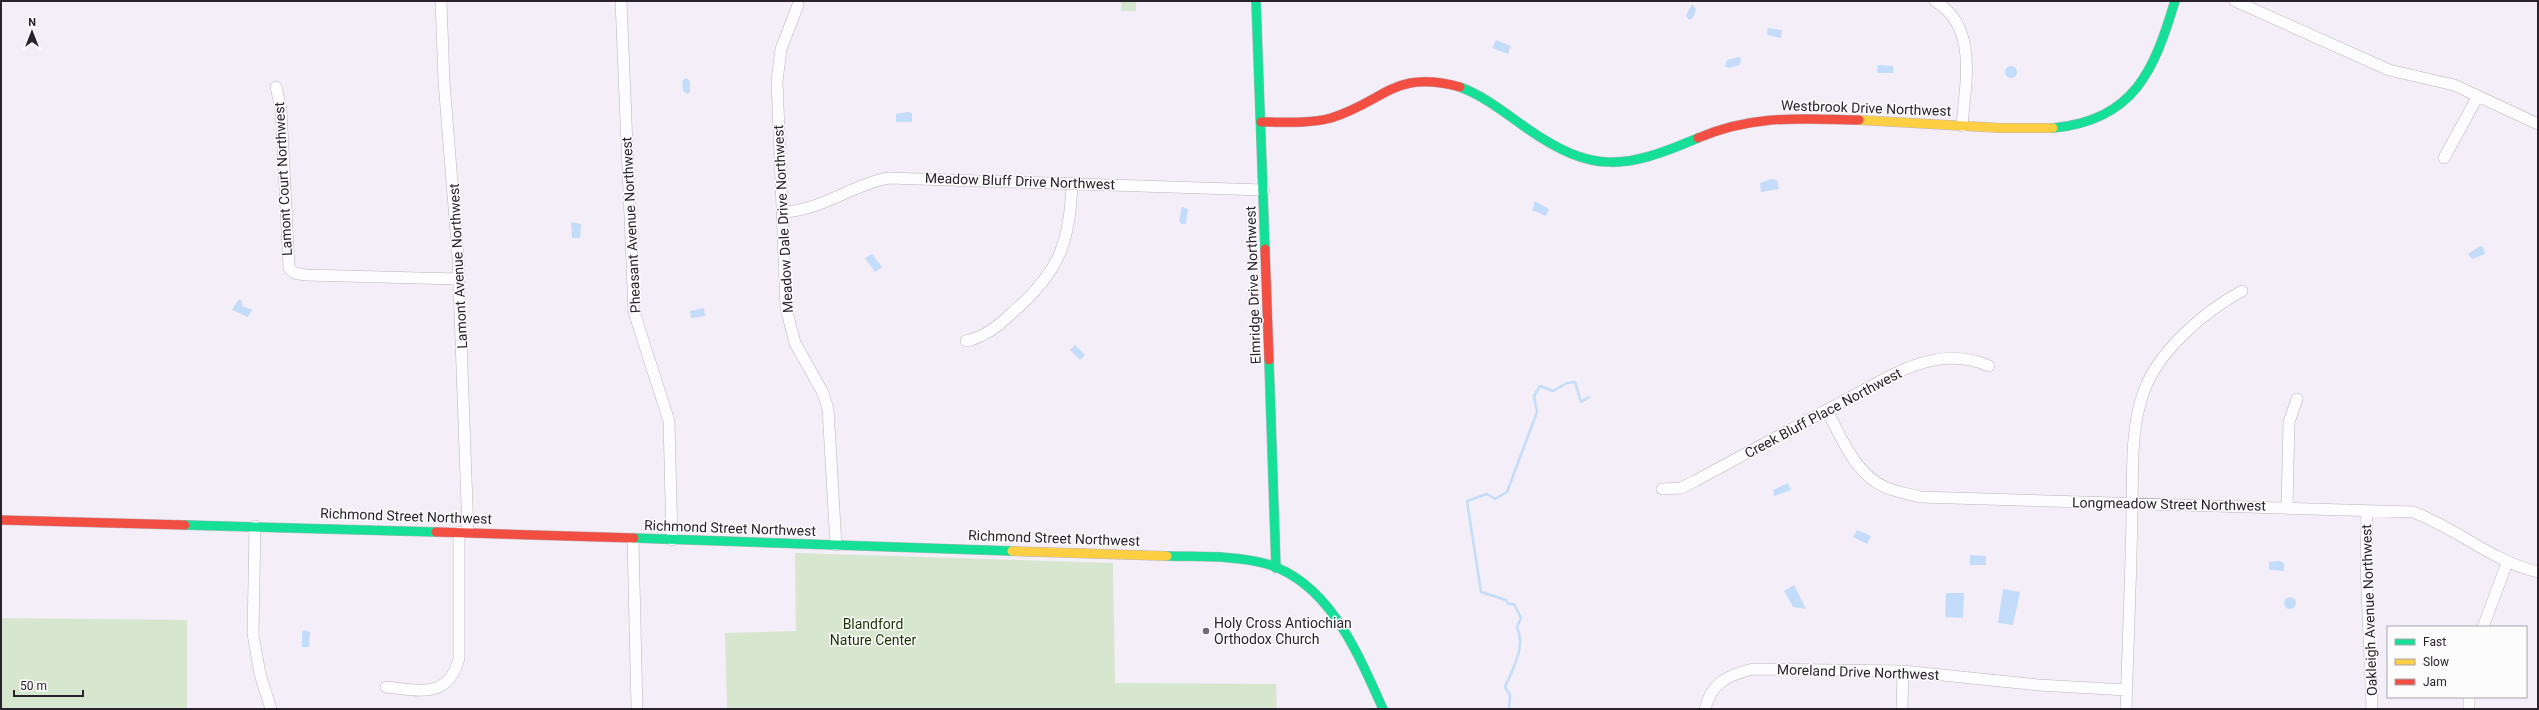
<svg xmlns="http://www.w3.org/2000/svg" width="2539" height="710" font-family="Roboto,sans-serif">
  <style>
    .green { fill: #d7e6cf }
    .water { fill: #c3dcf9 }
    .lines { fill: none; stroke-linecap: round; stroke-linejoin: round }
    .stream { stroke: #c3dcf9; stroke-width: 2.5 }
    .street-casing { stroke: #bab4be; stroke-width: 12 }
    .fast-casing { stroke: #bab4be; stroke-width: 10 }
    .slow-casing { stroke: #bab4be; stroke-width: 10 }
    .jam-casing { stroke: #bab4be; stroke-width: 10 }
    .street { stroke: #fdfcfe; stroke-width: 11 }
    .fast { stroke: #16e098; stroke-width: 9 }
    .slow { stroke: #ffcf43; stroke-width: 9 }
    .jam { stroke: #f24e42; stroke-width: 9 }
    .poi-dot { fill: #716a74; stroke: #fcfcfc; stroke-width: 1.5 }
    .labels { text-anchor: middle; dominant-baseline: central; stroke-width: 3; stroke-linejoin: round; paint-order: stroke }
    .street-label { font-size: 14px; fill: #2a232d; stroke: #fcfcfc }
    .poi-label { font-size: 14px; fill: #2a232d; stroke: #fcfcfc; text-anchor: start }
    .park-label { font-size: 14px; fill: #183401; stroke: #fcfcfc }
  </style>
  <rect width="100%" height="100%" fill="#f4eef8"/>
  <path class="green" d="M1121,1H1136V11H1121Z
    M795,553L1113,563L1115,683L1276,684L1277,709H727L725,633L796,631Z
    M1,618L187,620V709H1Z"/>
  <path class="water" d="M1692,4L1696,9L1693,18L1689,20L1686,15Z
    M1768,28L1782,30L1781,38L1767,35Z
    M1496,40L1511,46L1508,54L1492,48Z
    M1739,57L1741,58L1740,65L1728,68L1725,66L1727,60Z
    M1878,65L1893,66L1894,73H1877Z
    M2005 72a6 6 0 1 1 12 0a6 6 0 1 1-12 0Z
    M686,78L690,81V92L687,94L683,91L682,81Z
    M907,112L912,113V122H896V114Z
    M1771,179L1777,180L1779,189L1761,192L1760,183Z
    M1535,201L1549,209L1546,216L1532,210Z
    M1182,207L1188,209L1186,224H1181L1179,221Z
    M571,222L581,224L580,238H572Z
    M2480,246L2483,247L2485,254L2472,259L2468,254Z
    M872,254L882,267L875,272L865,258Z
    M239,299L242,301V306L252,310L248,317L232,310Z
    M704,308L705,316L691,318L690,311Z
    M1075,345L1085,355L1080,360L1070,350Z
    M1788,483L1791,490L1774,496L1773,490Z
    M1857,530L1871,536L1867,544L1853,537Z
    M1970,555L1986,556V565H1970Z
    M2279,561L2284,563V571L2269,570V562Z
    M1794,585L1806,609L1793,607L1784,591Z
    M2003,589L2020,592L2013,625L1998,623Z
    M1946,593H1964L1963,618L1945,617Z
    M2284 603a6 6 0 1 1 12 0a6 6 0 1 1-12 0Z
    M304,630L310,632L309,647H302V632Z"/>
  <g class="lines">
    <path class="stream" d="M1509,709L1510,695L1505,687C1513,668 1526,647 1517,627L1521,618L1514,604H1508L1506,600L1481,592L1467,501L1487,494L1495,499L1507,492L1537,412L1534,396L1540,386L1553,391L1567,383L1575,382L1581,402L1589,397"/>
    <g class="street-casing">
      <path id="street" d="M441,1L444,82L458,257L468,532
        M621,1L634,312L669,421L672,540
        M1935,1C1979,27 1965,84 1962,126
        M2235,1L2389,70L2454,85L2538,124
        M798,5L781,49L777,81L786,308L795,343L823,393L828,409L836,545
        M276,87L281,109L289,268L294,273L305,275L458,279
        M2444,158L2478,96
        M782,212C821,211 851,185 888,178L1264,190
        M966,341C985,337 998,326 1012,313C1059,272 1070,244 1072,183
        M1827,411C1842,438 1855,475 1887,488C1897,492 1909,494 1920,497L2413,512C2457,528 2491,561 2538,572
        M1662,489L1681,488L1695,481L1886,378C1918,361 1954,350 1989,366
        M2287,507L2289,422L2297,399
        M2367,511L2366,565L2372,709
        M255,526L253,634L260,674L271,709
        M633,540L637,709
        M2483,627L2507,563
        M386,687C420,690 448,700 459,658V532
        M2469,697V709
        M1705,709C1711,683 1728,675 1753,669L1903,671L2038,685L2127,690
        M1902,709L1903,671
        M2126,709C2128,643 2131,577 2132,512C2133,472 2130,429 2144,391C2159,350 2205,311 2242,291"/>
    </g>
    <g class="fast-casing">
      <path id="fast" d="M1256,1L1265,249
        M1460,87C1484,96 1504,112 1525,127C1593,175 1625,169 1698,138
        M2053,128C2135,120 2154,70 2175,1
        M1269,360L1276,568
        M185,525L436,532
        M634,538L1012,551
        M1167,556C1200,557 1235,555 1267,564C1330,583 1358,654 1383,709"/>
    </g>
    <g class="slow-casing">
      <path id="slow" d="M1859,120L2001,128H2053
        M1012,551L1167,556"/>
    </g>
    <g class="jam-casing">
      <path id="jam" d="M1261,122C1284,122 1308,124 1331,118C1386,101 1393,69 1460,87
        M1698,138C1753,114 1801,119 1859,120
        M1265,249L1269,360
        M1,520L185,525
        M436,532L634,538"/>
    </g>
    <use href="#street" class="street"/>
    <use href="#fast" class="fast"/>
    <use href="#slow" class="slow"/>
    <use href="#jam" class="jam"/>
  </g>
  <circle class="poi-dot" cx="1206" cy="631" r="4"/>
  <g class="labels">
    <g class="street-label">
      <text transform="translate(1866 108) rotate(2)">Westbrook Drive Northwest</text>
      <text transform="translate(283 179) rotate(-93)">Lamont Court Northwest</text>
      <text transform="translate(1020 181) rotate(2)">Meadow Bluff Drive Northwest</text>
      <text transform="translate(783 219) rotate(-93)">Meadow Dale Drive Northwest</text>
      <text transform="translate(631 225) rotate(-93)">Pheasant Avenue Northwest</text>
      <text transform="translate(458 266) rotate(-93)">Lamont Avenue Northwest</text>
      <text transform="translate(1253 285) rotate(-92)">Elmridge Drive Northwest</text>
      <text transform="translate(1823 413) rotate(-28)">Creek Bluff Place Northwest</text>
      <text transform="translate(2169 504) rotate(1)">Longmeadow Street Northwest</text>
      <text transform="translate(406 516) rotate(2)">Richmond Street Northwest</text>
      <text transform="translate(730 528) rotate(2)">Richmond Street Northwest</text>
      <text transform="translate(1054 538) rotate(2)">Richmond Street Northwest</text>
      <text transform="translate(2369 610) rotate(-92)">Oakleigh Avenue Northwest</text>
      <text transform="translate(1858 672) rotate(2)">Moreland Drive Northwest</text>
    </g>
    <g class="poi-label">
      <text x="1214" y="623">Holy Cross Antiochian<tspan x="1214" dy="16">Orthodox Church</tspan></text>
    </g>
    <g class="park-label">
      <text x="873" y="624">Blandford<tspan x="873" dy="16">Nature Center</tspan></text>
    </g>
  </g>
  <rect width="2539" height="710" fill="none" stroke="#2a232d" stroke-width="4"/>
  <rect x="2387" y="626" width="140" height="72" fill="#fcfcfc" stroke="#a8a5a9"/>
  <rect x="2395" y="639" width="20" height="6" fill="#16e098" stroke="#a8a5a9"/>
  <text x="2423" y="646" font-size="12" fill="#2a232d">Fast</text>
  <rect x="2395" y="659" width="20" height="6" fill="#ffcf43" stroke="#a8a5a9"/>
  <text x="2423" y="666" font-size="12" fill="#2a232d">Slow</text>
  <rect x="2395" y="679" width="20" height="6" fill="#f24e42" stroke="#a8a5a9"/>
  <text x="2423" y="686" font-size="12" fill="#2a232d">Jam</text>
  <g transform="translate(32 32)" stroke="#fcfcfc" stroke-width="3" paint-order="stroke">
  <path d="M0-3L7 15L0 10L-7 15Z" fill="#2a232d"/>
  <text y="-6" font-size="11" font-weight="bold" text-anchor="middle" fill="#2a232d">N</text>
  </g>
  <path d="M14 690v6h69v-6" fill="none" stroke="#2a232d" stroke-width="2"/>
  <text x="20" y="690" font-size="12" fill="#2a232d" stroke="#fcfcfc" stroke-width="3" paint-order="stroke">50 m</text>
</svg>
